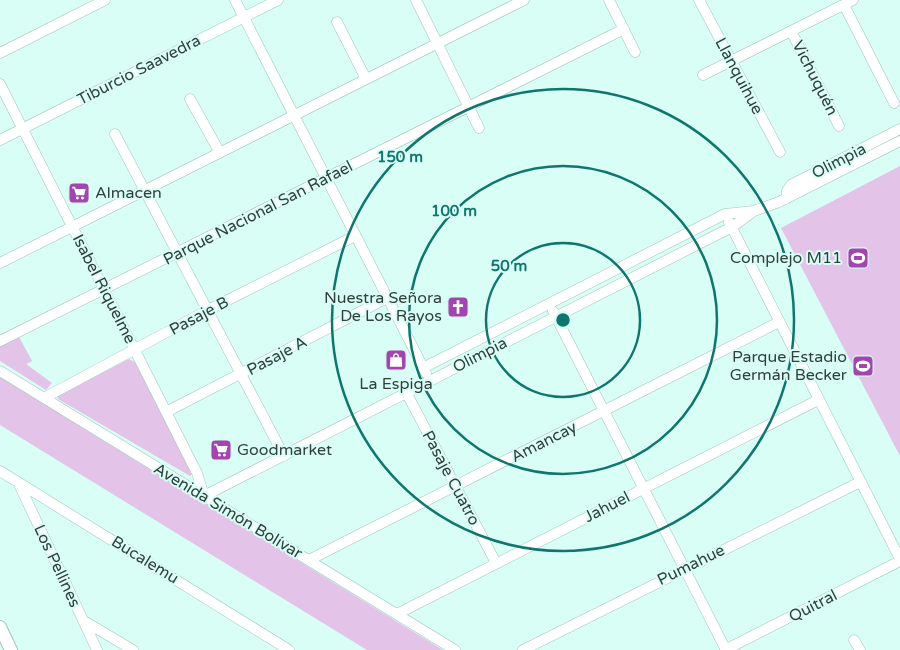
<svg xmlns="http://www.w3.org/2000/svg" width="900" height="650" font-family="'Varela Round',sans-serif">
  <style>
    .green { fill: #e4c3e8 }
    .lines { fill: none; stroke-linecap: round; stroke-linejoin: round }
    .minor-casing { stroke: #a0c5bc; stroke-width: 11 }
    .major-casing { stroke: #a0c5bc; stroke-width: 14 }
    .minor { stroke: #fff; stroke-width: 10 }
    .major { stroke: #fff; stroke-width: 12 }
    .ring { fill: none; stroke: #0f766e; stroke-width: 2.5 }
    .labels { text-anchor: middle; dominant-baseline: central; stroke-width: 4; stroke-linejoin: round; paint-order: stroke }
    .street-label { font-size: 16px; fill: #31403d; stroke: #d8fef5 }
    .poi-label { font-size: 16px; fill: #31403d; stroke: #d8fef5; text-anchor: end }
    .centre { fill: #0f766e; stroke: #d8fef5; stroke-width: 2.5 }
    .ring-label { font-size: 15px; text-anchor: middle; font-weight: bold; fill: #0f766e; stroke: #d8fef5; stroke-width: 4; stroke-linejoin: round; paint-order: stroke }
  </style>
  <rect width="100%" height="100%" fill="#d8fef5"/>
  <path class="green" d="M900,166V456L781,228Z
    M19,337L32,361L26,364L52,383L46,390L0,361V346Z
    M129,359L137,363L192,474L190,476L58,399L57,395Z
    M0,377L443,650H367L0,425Z"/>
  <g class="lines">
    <g class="minor-casing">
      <path id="minor" d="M235,0L426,373
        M416,0L479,128
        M609,0L635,52
        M699,0L780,152
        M844,5L894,103
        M337,22L366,79
        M791,31L839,126
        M0,53L105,0
        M703,75L853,0
        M0,84L197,473L204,496
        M190,99L220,153
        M115,134L284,456
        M0,140L278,0
        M786,199L787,191L791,185L900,129
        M729,222L900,559
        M0,263L524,0
        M553,311L726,650
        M0,341L624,29
        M423,368L725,214L754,211L779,202L900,141
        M0,371L455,650
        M406,392L496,563
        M44,398L208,310L355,236
        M166,412L387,298
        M0,471L289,650
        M18,482L97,650
        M204,496L732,227L754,211
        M309,560L779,322
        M397,614L818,400
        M84,621L133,650
        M854,640L860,650
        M523,650L860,482
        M725,650L900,561"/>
    </g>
    <g class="major-casing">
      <path id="major" d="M0,627L11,650"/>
    </g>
    <use href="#minor" class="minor"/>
    <use href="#major" class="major"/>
  </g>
  <g class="ring">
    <circle cx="563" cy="320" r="77"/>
    <circle cx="563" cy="320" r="154"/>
    <circle cx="563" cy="320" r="231"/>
  </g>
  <defs>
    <g id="supermarket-square" transform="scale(1.125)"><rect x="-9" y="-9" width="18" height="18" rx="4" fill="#a245ae" stroke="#d8fef5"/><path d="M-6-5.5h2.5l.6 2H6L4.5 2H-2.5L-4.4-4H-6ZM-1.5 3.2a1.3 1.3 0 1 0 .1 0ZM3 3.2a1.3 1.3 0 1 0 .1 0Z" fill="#fff"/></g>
    <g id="stadium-square" transform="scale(1.125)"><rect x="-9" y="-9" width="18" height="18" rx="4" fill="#a245ae" stroke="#d8fef5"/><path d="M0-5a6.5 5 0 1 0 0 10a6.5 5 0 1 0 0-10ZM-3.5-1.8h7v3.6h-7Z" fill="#fff"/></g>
    <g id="church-square" transform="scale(1.125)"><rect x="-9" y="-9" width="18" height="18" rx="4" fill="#a245ae" stroke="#d8fef5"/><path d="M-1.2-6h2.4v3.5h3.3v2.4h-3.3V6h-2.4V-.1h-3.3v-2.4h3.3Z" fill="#fff"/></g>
    <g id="shop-square" transform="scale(1.125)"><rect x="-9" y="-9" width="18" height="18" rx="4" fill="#a245ae" stroke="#d8fef5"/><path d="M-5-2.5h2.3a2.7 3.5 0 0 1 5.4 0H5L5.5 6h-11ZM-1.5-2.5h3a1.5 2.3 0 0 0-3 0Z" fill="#fff"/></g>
  </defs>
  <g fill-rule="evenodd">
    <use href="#supermarket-square" x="79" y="193"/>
    <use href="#stadium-square" x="858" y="258"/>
    <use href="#church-square" x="458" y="307"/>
    <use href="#shop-square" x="396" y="360"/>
    <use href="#stadium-square" x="863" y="366"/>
    <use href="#supermarket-square" x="221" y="450"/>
  </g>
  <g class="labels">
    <g class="street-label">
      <text transform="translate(139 70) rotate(-27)">Tiburcio Saavedra</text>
      <text transform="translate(739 76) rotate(62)">Llanquihue</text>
      <text transform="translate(815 78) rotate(63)">Vichuquén</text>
      <text transform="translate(839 161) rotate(-27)">Olimpia</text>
      <text transform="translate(258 213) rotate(-27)">Parque Nacional San Rafael</text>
      <text transform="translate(104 289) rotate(63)">Isabel Riquelme</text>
      <text transform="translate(199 316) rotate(-28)">Pasaje B</text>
      <text transform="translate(480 355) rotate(-27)">Olimpia</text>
      <text transform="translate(277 356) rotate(-28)">Pasaje A</text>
      <text transform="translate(544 442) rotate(-27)">Amancay</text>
      <text transform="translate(451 478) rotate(62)">Pasaje Cuatro</text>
      <text transform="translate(607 507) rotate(-27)">Jahuel</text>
      <text transform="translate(228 511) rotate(31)">Avenida Simón Bolívar</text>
      <text transform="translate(145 560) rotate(32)">Bucalemu</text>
      <text transform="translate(691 565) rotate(-26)">Pumahue</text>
      <text transform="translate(57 566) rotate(65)">Los Pellines</text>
      <text transform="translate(813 606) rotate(-27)">Quitral</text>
    </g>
    <g class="poi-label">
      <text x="95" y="193" text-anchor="start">Almacen</text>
      <text x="842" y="258">Complejo M11</text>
      <text x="442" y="298">Nuestra Señora<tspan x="442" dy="18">De Los Rayos</tspan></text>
      <text x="847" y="357">Parque Estadio<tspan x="847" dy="18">Germán Becker</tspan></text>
      <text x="396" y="384" text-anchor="middle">La Espiga</text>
      <text x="237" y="450" text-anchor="start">Goodmarket</text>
    </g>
  </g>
  <circle cx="563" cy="320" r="8" class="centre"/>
  <g class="ring-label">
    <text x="400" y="162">150 m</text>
    <text x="454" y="216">100 m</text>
    <text x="509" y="271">50 m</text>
  </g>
</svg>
